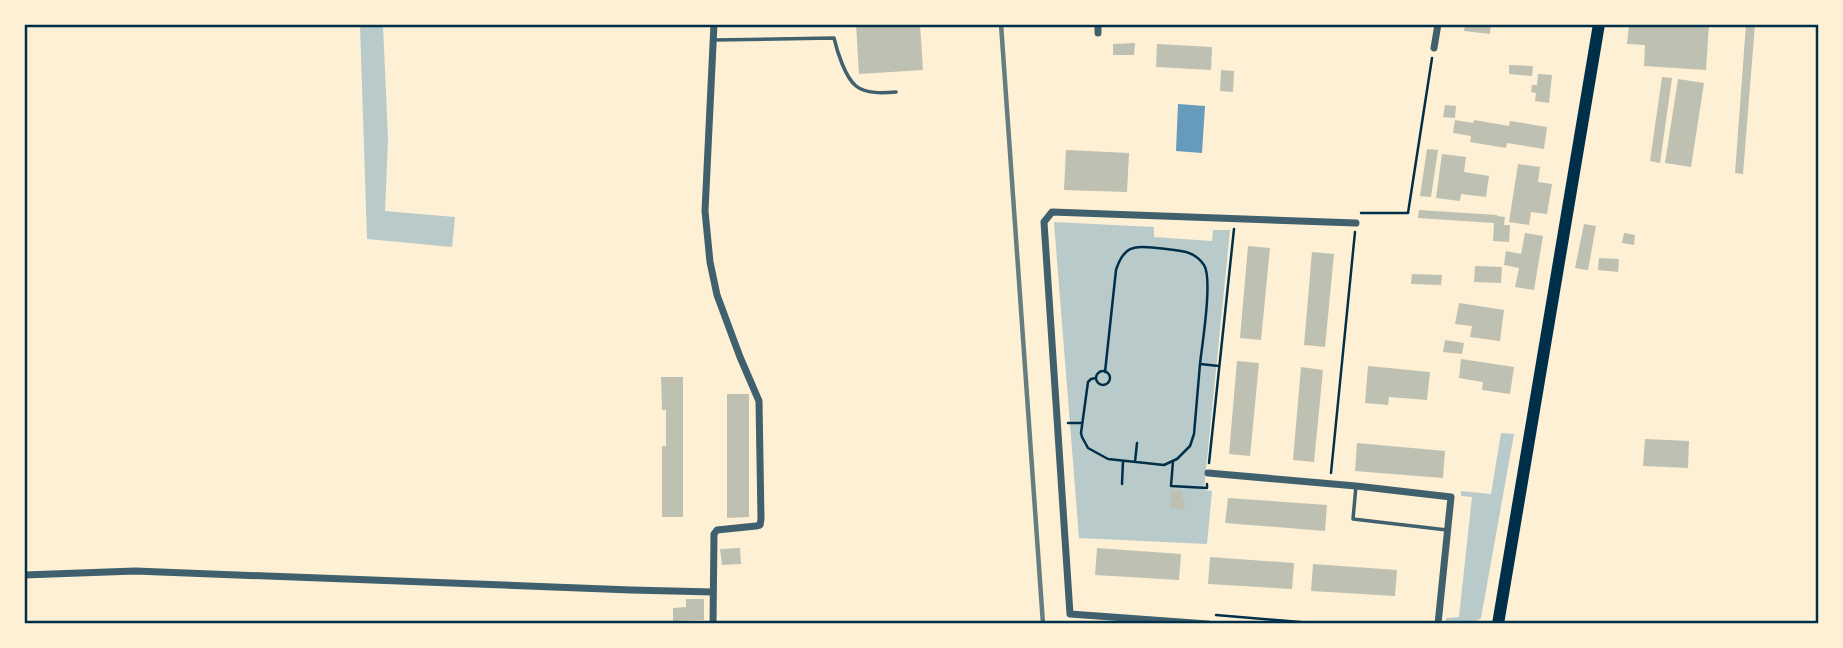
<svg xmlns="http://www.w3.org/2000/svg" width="1843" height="648" font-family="Inter,sans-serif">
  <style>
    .green { fill: #b9caca }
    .water { fill: #669bbc }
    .building { fill: #bec0b2 }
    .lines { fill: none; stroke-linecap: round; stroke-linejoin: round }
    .path { stroke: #003049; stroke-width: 2.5 }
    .service { stroke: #3f606c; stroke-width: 3.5 }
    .minor { stroke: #3f606c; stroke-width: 7 }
    .primary { stroke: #003049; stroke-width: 12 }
    .rail { stroke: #657d81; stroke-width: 4.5 }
    .neatline { fill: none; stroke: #003049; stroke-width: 2.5 }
  </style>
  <rect width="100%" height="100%" fill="#fdf0d5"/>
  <path class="green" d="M360,25H383L388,139L385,211L455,217L452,247L367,239Z
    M1054,222L1154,227V237L1212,241L1213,230H1230L1204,490L1212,491L1207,544L1079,538Z
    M1501,433L1514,434L1481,618L1473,623H1447L1446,618L1459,617L1472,497L1461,496V491L1491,494Z"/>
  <path class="water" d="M1178,104L1205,106L1202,153L1176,151Z"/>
  <path class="building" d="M856,24H920L923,70L859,74Z
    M1465,24H1491L1490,34L1464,31Z
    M1629,24H1709L1706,70L1644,66L1645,45L1627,44Z
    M1746,24H1755L1743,174L1735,173Z
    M1135,43L1134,55H1113V44Z
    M1157,44L1212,47L1211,70L1156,67Z
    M1509,65L1533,66L1532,76L1509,74Z
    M1221,70L1234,71L1233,92L1220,91Z
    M1538,74L1552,75L1549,103L1535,101L1536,93L1531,92L1532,85H1537Z
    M1662,77L1672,78L1660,163L1650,161Z
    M1678,79L1704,83L1691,167L1665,163Z
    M1445,105L1456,106L1455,118L1443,117Z
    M1455,120L1473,123L1474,120L1509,126L1510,121L1547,127L1544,149L1507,143L1506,148L1470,142L1471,136L1453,133Z
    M1427,149L1438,150L1431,197L1420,196Z
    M1066,150L1129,153L1127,192L1064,190Z
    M1442,154L1466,157L1464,172L1489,176L1486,197L1461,194L1460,201L1436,198Z
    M1518,164L1540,167L1538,182L1552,184L1547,214L1531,212L1529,225L1509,222Z
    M1419,210L1497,215V216L1505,217L1504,225H1510L1509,242L1493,241L1494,223L1418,218Z
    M1584,224L1596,226L1588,270L1575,268Z
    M1525,233L1543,236L1534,290L1515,287L1519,268L1504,265L1506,251L1521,254Z
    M1624,233L1635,235L1634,245L1622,243Z
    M1248,246L1270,248L1261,340L1240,338Z
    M1312,252L1334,254L1325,347L1304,345Z
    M1599,258L1619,259L1618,272L1598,270Z
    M1475,266L1502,267L1501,283L1474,282Z
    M1412,274L1442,275L1441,285L1411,284Z
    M1459,303L1504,310L1500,341L1470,337L1472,326L1455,324Z
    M1445,340L1464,343L1462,354L1443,352Z
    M1461,359L1514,367L1510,394L1482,390L1483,382L1459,378Z
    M1237,361L1259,363L1250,456L1229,454Z
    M1368,366L1430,372L1427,400L1389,397L1388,405L1365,403Z
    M1301,367L1323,370L1314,462L1293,460Z
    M661,377H683V517H662V446H666V410H662Z
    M727,394H749V517L727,518Z
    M1645,439L1689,441L1688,468L1643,466Z
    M1357,443L1445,451L1443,478L1355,471Z
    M1171,491H1183L1182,499H1185L1184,509L1170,508Z
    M1228,498L1327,505L1325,531L1225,523Z
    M740,548L741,564L722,565L720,549Z
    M1097,548L1181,554L1179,580L1095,575Z
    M1210,557L1294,563L1292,589L1208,584Z
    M1313,564L1397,570L1395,596L1311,591Z
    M686,599H704V620L673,621V608L686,607Z"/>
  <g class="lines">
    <path class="path" d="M1361,213H1408L1432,58
      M1096 378a7 7 0 1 1 14 0a7 7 0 1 1-14 0Z
      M1105,372L1116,270C1124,245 1134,246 1157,248C1167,249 1177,250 1186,252C1193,254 1200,259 1204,265C1213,279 1202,345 1200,364
      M1096,378L1091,379L1088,382L1081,433L1082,437L1088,448L1108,459L1164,465L1177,459L1190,446L1194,434L1200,364L1219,366
      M1068,423H1082
      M1173,461L1171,486L1207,488V484
      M1135,462L1137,443
      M1209,463L1234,229
      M1331,473L1355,232
      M1122,484L1123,461
      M1216,615L1324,624"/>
    <path class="service" d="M713,40L834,38C837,51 845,77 856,86C866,94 883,93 896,92
      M1356,486L1353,519L1447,530"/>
    <path class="minor" d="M1098,24V33
      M1434,48L1438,24
      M1208,473L1356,486L1451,497L1438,624
      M24,575L135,571L631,590L713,592
      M713,624L714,534L717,530L756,526L760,525L761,519L759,401L740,357L717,295L710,262L705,211L714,24
      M1208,624L1070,614L1044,222L1052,212L1356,223"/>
    <path class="primary" d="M1498,624L1599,24"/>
    <path class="rail" d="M1001,24L1043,624"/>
  </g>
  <rect width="1843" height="648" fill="none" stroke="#fdf0d5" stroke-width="52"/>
  <rect x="26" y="26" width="1791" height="596" class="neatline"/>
</svg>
